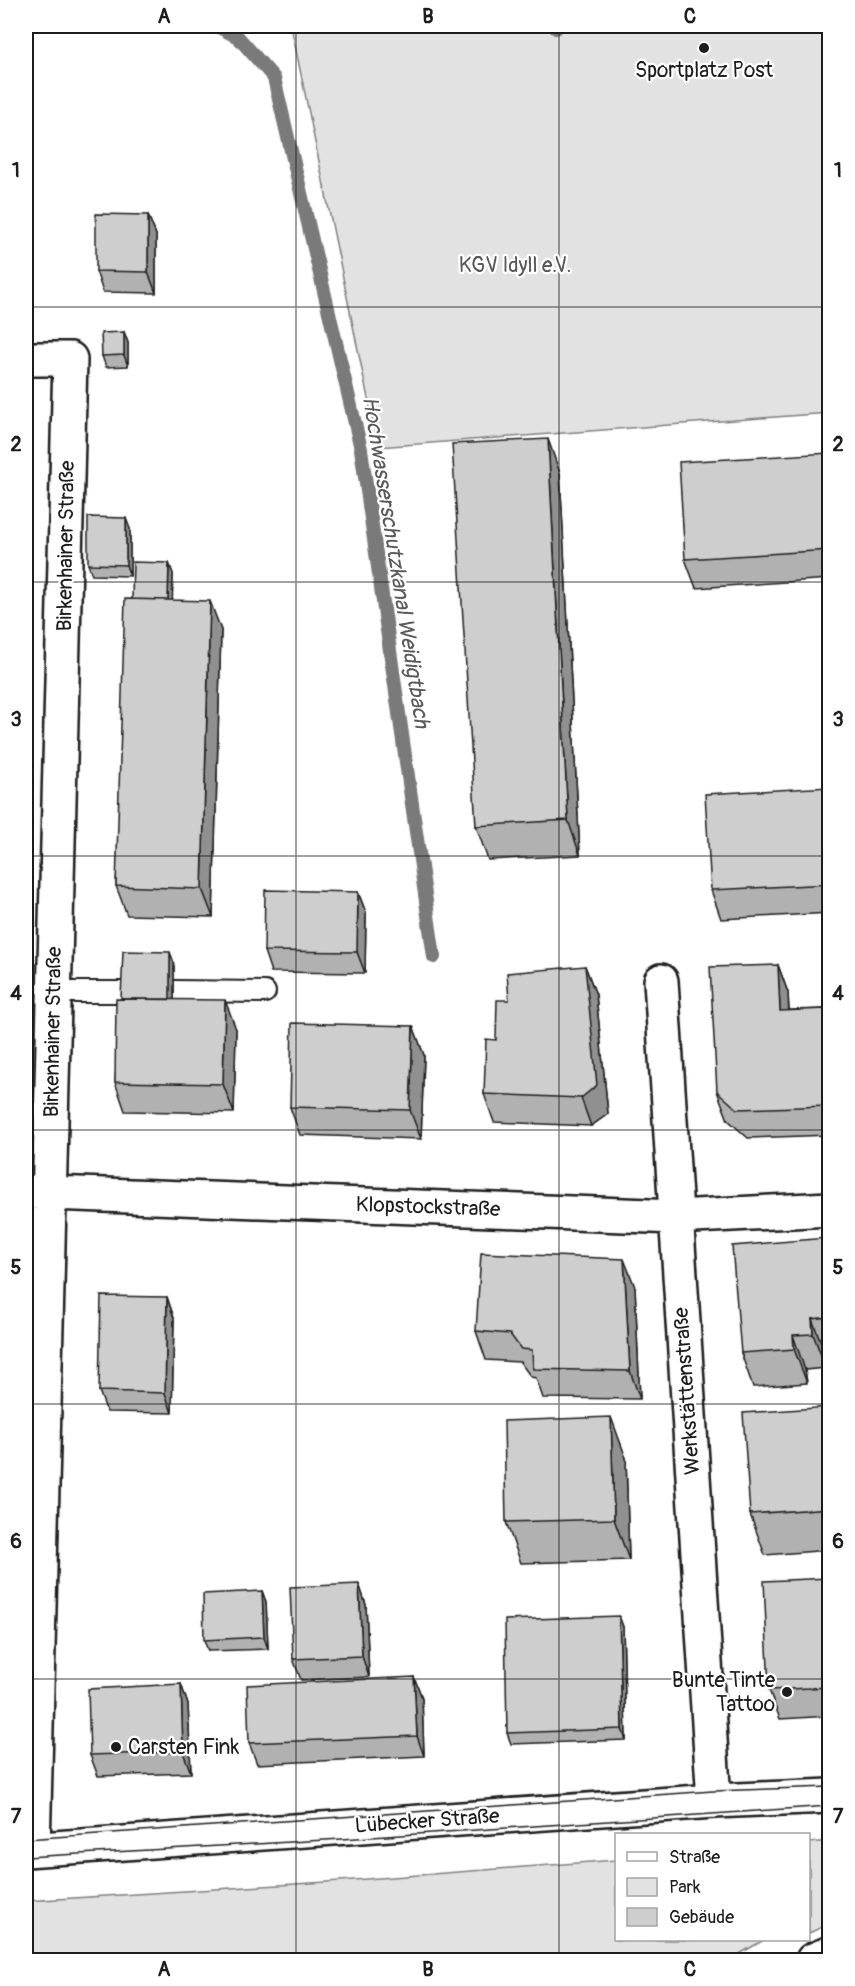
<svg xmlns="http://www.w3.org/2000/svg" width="855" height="1986" font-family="Pangolin,sans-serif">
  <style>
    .green { fill: #e2e2e2; stroke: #7f7f7f; stroke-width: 1.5 }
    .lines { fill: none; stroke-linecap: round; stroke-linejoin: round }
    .stream { stroke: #7a7a7a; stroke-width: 14 }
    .lane-casing { stroke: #1c1c1c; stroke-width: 24 }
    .street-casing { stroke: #1c1c1c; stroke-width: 38 }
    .secondary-casing { stroke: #1c1c1c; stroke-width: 38 }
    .lane { stroke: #fff; stroke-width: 20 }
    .street { stroke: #fff; stroke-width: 33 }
    .secondary { stroke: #fff; stroke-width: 33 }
    .tram { stroke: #1c1c1c; stroke-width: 1.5 }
    .wall { fill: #b1b1b1; stroke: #1c1c1c; stroke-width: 1.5 }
    .shaded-wall { fill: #909090; stroke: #1c1c1c; stroke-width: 1.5 }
    .building { fill: #cecece; stroke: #1c1c1c; stroke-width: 1.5 }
    .grid { fill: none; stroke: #1c1c1c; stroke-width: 1.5; stroke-opacity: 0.55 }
    .poi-dot { fill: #1c1c1c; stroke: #fff; stroke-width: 2 }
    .labels { text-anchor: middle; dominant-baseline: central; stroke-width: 4.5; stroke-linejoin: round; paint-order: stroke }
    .poi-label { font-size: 21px; fill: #1c1c1c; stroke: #fff }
    .park-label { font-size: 21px; fill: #575757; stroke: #fff }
    .street-label { font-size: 21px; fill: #1c1c1c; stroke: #fff }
    .water-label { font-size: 22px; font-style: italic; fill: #5a5a5a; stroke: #fff }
    .neatline { fill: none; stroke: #1c1c1c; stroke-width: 2 }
    .grid-label { font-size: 20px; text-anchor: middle; font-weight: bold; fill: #1c1c1c }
  </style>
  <rect width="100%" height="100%" fill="#fff"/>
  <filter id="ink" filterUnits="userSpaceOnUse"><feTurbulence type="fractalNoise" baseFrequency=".0167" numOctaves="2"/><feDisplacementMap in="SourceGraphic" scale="12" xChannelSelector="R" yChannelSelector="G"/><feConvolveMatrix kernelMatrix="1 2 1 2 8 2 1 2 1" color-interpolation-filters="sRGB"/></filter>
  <g filter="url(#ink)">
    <path class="green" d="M291,26H829V413L378,447Z
      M829,1841V1924L809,1933V1843Z
      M616,1860V1940H764L729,1960H26V1901L327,1882Z"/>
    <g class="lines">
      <path class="stream" d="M217,26L238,37L274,78L361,449L434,957
        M555,26L556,28"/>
      <g class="lane-casing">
        <path id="lane" d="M174,991L265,992
          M55,992H125"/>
      </g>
      <g class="street-casing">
        <path id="street" d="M26,359H70L33,1849
          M661,981L714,1801
          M26,1192L676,1217L830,1209"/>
      </g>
      <g class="secondary-casing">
        <path id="secondary" d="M26,1850L714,1801L830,1796
          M813,1960L830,1953"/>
      </g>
      <use href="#lane" class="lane"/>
      <use href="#street" class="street"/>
      <use href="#secondary" class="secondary"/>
      <path class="tram" d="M26,1839L713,1791L830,1787
        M26,1857L342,1839L830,1806"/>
    </g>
    <path class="wall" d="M148,215L156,235V293L103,292L96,271Z
      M124,332L128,343V366L106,367L102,356Z
      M830,453V579L696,588L685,559Z
      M560,473L580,855L488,860L476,826Z
      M130,529V576L92,575L88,564Z
      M169,563L173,574L172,600L221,630L213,917L127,915L116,886L132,599Z
      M830,787V913L721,919L711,890Z
      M358,892L366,913L365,973L271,972L264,951Z
      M174,963V1000L236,1029L234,1113L125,1111L115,1082L121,999Z
      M778,965L788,993L789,1010L825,1009L830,1022V1135L748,1138L728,1120L717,1091Z
      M585,966L596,995L608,1114L591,1126L494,1122L484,1094L496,1040L509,1000Z
      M413,1026L424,1055L421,1139L300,1135L290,1107Z
      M827,1238L830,1244V1353H825L826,1368L805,1370L807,1383L753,1387L741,1353Z
      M635,1287L640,1399L543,1398L536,1378L531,1377L520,1362L486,1360L476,1331Z
      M167,1297L174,1318L172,1413L107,1412L99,1391Z
      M830,1407V1550L765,1555L750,1514Z
      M626,1458L629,1560L521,1563L506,1522Z
      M830,1578V1716L780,1719L769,1690Z
      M359,1584L366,1605L369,1677L301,1680L293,1659Z
      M262,1591L266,1602L268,1649L208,1651L204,1640Z
      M619,1616L623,1627L626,1740L511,1744L507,1733Z
      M414,1677L422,1698L424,1756L257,1764L249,1743Z
      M181,1684L188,1705L191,1773L98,1776L90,1755Z"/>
    <path class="shaded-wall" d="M148,215L156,235V293L148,272Z
      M124,332L128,343V366L124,355Z
      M548,439L560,473L580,855L568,820Z
      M126,518L130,529V576L126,565Z
      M169,563L173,574L172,612L168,601Z
      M210,601L221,630L213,917L202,889Z
      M358,892L366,913L365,973L357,952Z
      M170,952L174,963V1024L169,1013Z
      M778,965L788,993L790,1039L780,1011Z
      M585,966L596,995L608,1114L591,1126L581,1098Z
      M225,1000L236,1029L234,1113L223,1084Z
      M825,1009L830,1022V1110L828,1106Z
      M413,1026L424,1055L421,1139L410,1110Z
      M827,1238L830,1244V1267Z
      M624,1259L635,1287L640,1399L630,1371Z
      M167,1297L174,1318L172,1413L165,1393Z
      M812,1319L825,1353L826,1368L813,1334Z
      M793,1335L805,1370L807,1383L794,1349Z
      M611,1417L626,1458L629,1560L614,1519Z
      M359,1584L366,1605L369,1677L362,1656Z
      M262,1591L266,1602L268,1649L264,1637Z
      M619,1616L623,1627L626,1740L622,1729Z
      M414,1677L422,1698L424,1756L417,1736Z
      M181,1684L188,1705L191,1773L183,1752Z"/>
    <path class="building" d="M96,214L148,215V272L96,271Z
      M124,332V355L102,356L101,333Z
      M548,439L568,820L476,826L452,444Z
      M830,453V550L685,559L679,462Z
      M88,517L126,518V565L88,564Z
      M133,562L169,563L168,600L132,599Z
      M125,599L210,601L202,889L116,886Z
      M830,787V884L711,890L705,794Z
      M265,890L358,892L357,952L264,951Z
      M123,951L170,952V999H121Z
      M778,965L780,1011L825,1009L828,1106L737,1109L717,1091L710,967Z
      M585,966L597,1085L581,1098L484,1094L486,1039L496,1040L497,1000H509L507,973Z
      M116,999L225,1000L223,1084L115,1082Z
      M292,1023L413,1026L410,1110L290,1107Z
      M827,1238L830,1267V1317L812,1319L813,1334L793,1335L794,1349L741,1353L732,1246Z
      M481,1253L624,1259L630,1371L533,1369L532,1350L521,1349L510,1334L476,1331Z
      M101,1296L167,1297L165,1393L99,1391Z
      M830,1407V1508L750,1514L743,1413Z
      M611,1417L614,1519L506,1522L504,1421Z
      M830,1578V1687L769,1690L764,1581Z
      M359,1584L362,1656L293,1659L290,1587Z
      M262,1591L264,1637L204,1640L203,1594Z
      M619,1616L622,1729L507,1733L505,1620Z
      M414,1677L417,1736L249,1743L247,1685Z
      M181,1684L183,1752L90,1755L88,1689Z"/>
  </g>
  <path class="grid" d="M296,26V1960M559,26V1960M26,307H830M26,582H830M26,856H830M26,1130H830M26,1404H830M26,1679H830"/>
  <g class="poi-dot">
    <circle cx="704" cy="48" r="6"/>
    <circle cx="787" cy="1692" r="6"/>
    <circle cx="116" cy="1747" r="6"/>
  </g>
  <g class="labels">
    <g class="poi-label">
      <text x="704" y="70">Sportplatz Post</text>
      <text x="775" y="1680" text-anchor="end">Bunte Tinte<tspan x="775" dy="24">Tattoo</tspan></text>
      <text x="128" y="1747" text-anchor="start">Carsten Fink</text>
    </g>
    <g class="park-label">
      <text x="515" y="265">KGV Idyll e.V.</text>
    </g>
    <g class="street-label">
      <text transform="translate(66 546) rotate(-89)">Birkenhainer Straße</text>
      <text transform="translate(53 1032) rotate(-89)">Birkenhainer Straße</text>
      <text transform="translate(428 1207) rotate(2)">Klopstockstraße</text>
      <text transform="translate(687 1391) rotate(-94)">Werkstättenstraße</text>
      <text transform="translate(427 1821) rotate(-4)">Lübecker Straße</text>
    </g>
    <g class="water-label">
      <text transform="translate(396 562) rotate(81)">Hochwasserschutzkanal Weidigtbach</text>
    </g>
  </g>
  <rect width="855" height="1986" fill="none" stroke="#fff" stroke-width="66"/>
  <rect x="615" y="1833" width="195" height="108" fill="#ffffff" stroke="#a4a4a4" stroke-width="1.5"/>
  <rect x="627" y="1852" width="30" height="9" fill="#ffffff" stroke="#a4a4a4" stroke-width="1.5"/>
  <text x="669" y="1863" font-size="18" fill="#1c1c1c">Straße</text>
  <rect x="627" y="1878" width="30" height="18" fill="#e2e2e2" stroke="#a4a4a4" stroke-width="1.5"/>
  <text x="669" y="1893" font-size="18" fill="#1c1c1c">Park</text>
  <rect x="627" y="1908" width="30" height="18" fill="#cecece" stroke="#a4a4a4" stroke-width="1.5"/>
  <text x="669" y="1923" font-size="18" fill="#1c1c1c">Gebäude</text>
  <rect x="33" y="33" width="789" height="1920" class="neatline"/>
  <g class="grid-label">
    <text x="164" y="23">A</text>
    <text x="428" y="23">B</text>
    <text x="690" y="23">C</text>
    <text x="16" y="177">1</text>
    <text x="838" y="177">1</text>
    <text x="16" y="451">2</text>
    <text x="838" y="451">2</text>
    <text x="16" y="726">3</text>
    <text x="838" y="726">3</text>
    <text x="16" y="1000">4</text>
    <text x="838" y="1000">4</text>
    <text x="16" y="1274">5</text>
    <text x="838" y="1274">5</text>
    <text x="16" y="1548">6</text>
    <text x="838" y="1548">6</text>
    <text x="16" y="1823">7</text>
    <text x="838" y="1823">7</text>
    <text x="164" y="1976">A</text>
    <text x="428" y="1976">B</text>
    <text x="690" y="1976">C</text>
  </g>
</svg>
